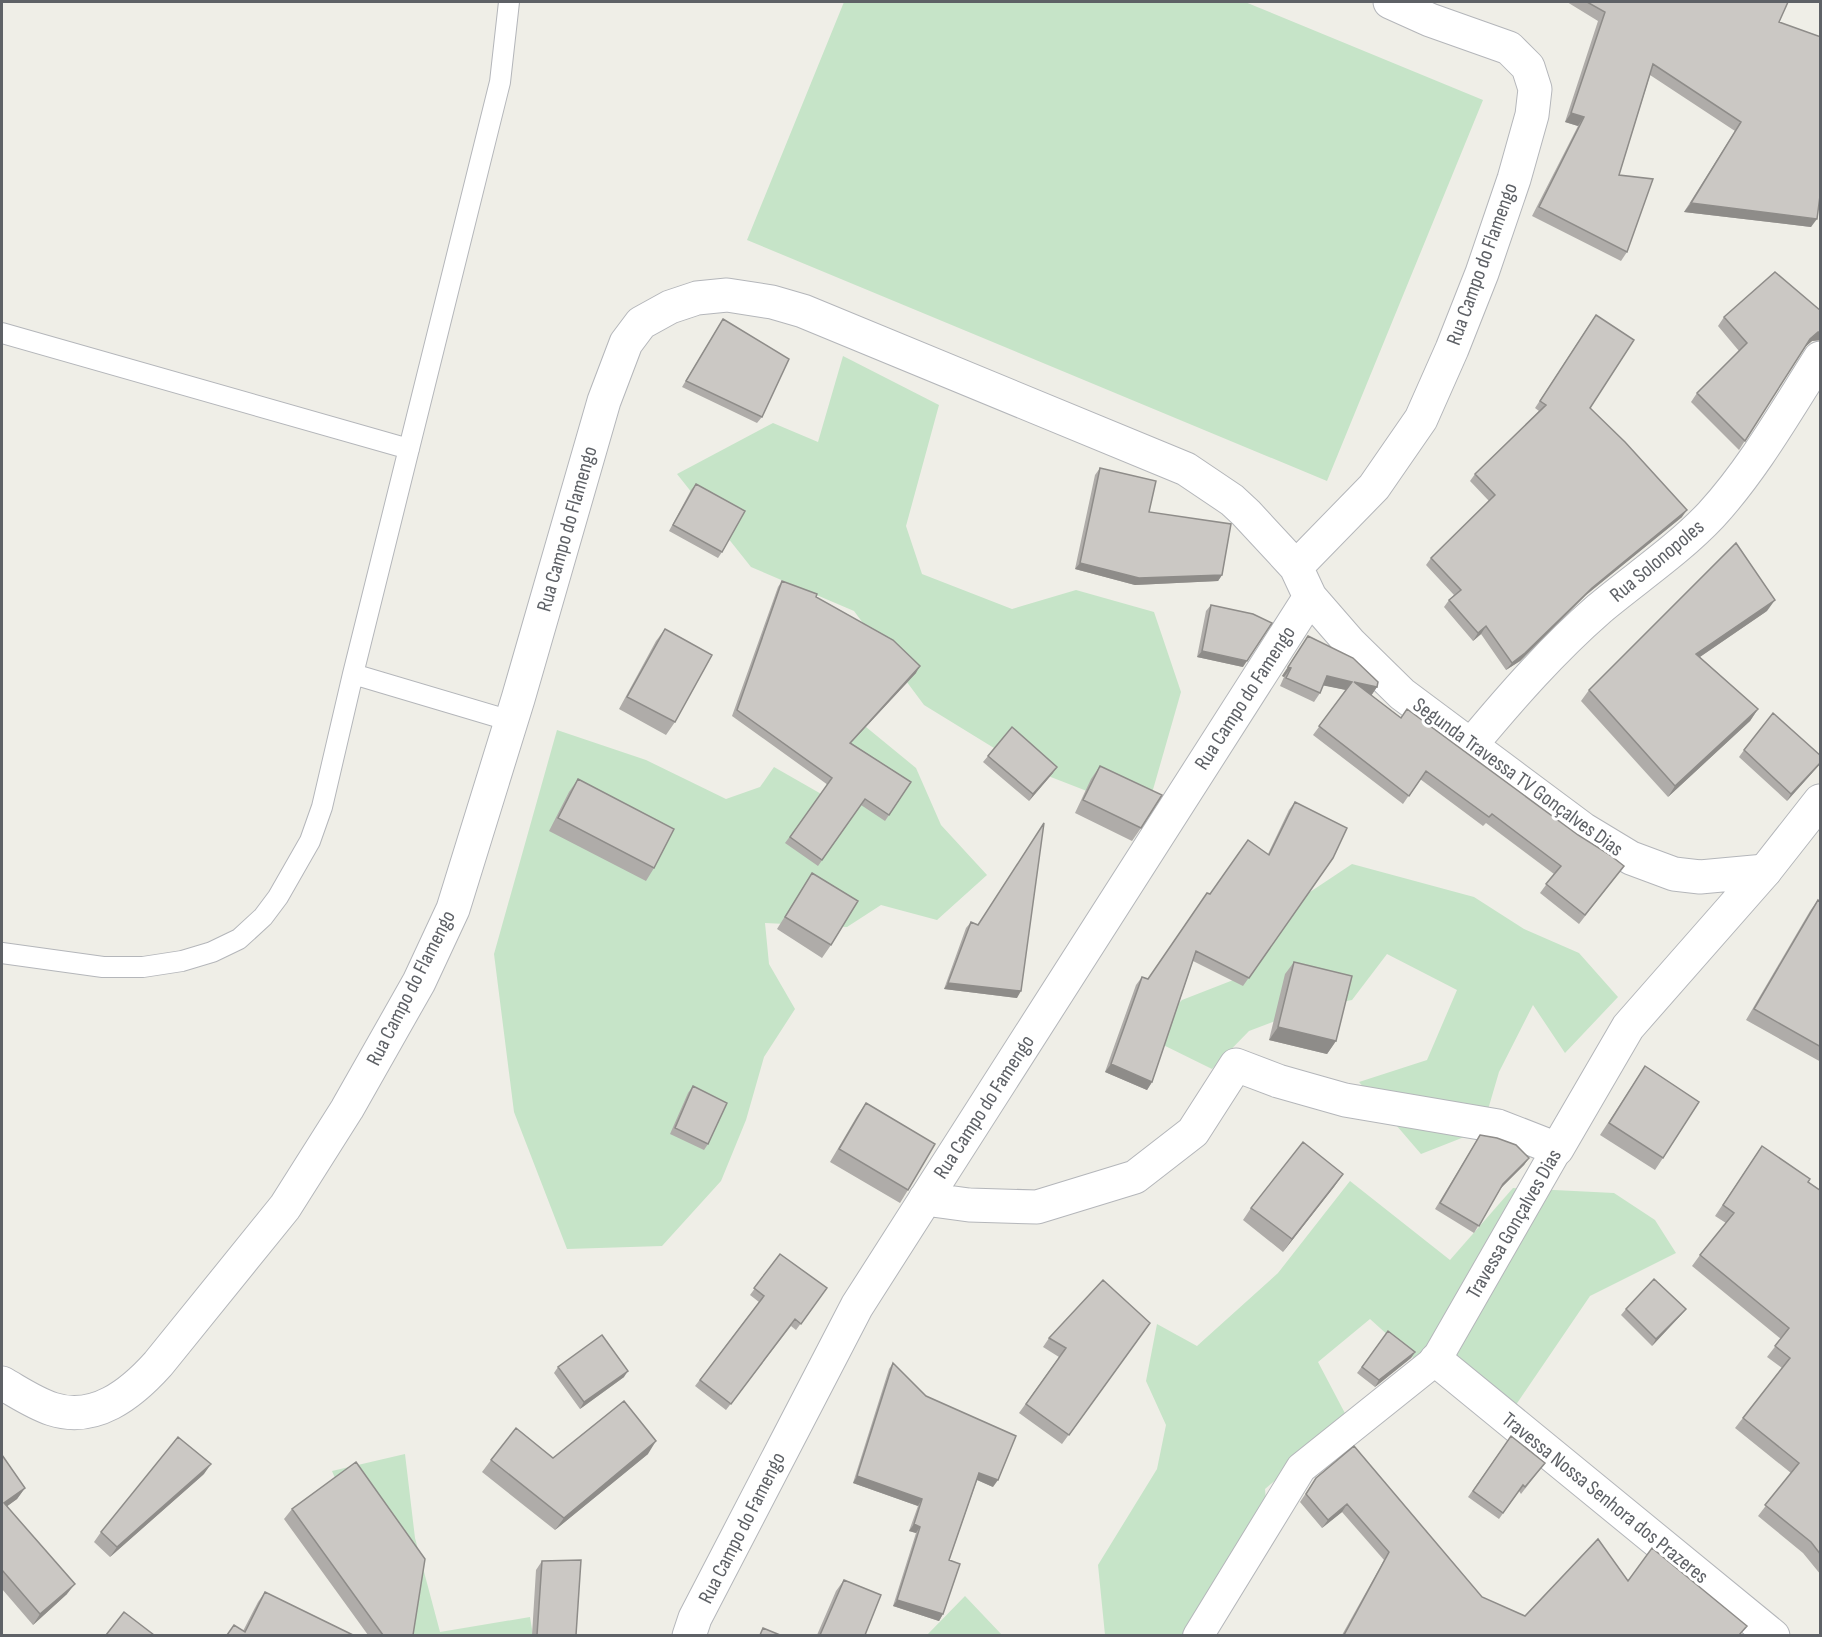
<svg xmlns="http://www.w3.org/2000/svg" width="1822" height="1637" font-family="'Sofia Sans Condensed',sans-serif">
  <style>
    .green { fill: #c6e4c8 }
    .lines { fill: none; stroke-linecap: round; stroke-linejoin: round }
    .service-casing { stroke: #b4b6ba; stroke-width: 22 }
    .pedestrian-casing { stroke: #b4b6ba; stroke-width: 32 }
    .minor-casing { stroke: #b4b6ba; stroke-width: 35 }
    .tertiary-casing { stroke: #b4b6ba; stroke-width: 35 }
    .service { stroke: #fff; stroke-width: 20 }
    .pedestrian { stroke: #fff; stroke-width: 30 }
    .minor { stroke: #fff; stroke-width: 33 }
    .tertiary { stroke: #fff; stroke-width: 33 }
    .wall { fill: #afaca9 }
    .shaded-wall { fill: #8e8c89 }
    .building { fill: #cbc8c4; stroke: #8e8c89; stroke-width: 1.5 }
    .labels { text-anchor: middle; dominant-baseline: central; stroke-width: 6; stroke-linejoin: round; paint-order: stroke }
    .street-label { font-size: 21px; fill: #5e6166; stroke: #fff }
  </style>
  <rect width="100%" height="100%" fill="#efeee7"/>
  <path class="green" d="M844,2H1245L1483,100L1327,481L747,240Z
    M843,356L939,405L906,526L922,574L1012,609L1076,590L1154,612L1181,692L1146,814L1025,767L924,705L854,611L751,567L677,474L773,423L818,442Z
    M849,713L916,768L941,825L987,875L937,920L881,905L847,927L765,923L769,964L795,1009L764,1057L746,1120L721,1181L662,1246L567,1249L514,1112L494,954L557,730L646,760L726,799L760,787L774,767L823,795Z
    M1352,864L1474,897L1524,929L1579,953L1618,997L1565,1053L1533,1005L1499,1072L1482,1130L1421,1154L1359,1082L1427,1060L1457,990L1387,954L1352,1000L1310,1008L1249,1031L1212,1069L1145,1036L1182,1000L1241,977L1307,894Z
    M1350,1181L1450,1260L1513,1188L1614,1193L1655,1220L1676,1253L1590,1296L1507,1418L1431,1374L1370,1319L1318,1362L1348,1419L1265,1489L1269,1539L1220,1570L1192,1635H1105L1098,1565L1157,1469L1166,1425L1146,1381L1157,1324L1197,1346L1278,1273Z
    M405,1454L415,1538L440,1632L530,1617L533,1635H402L332,1471Z
    M965,1596L1002,1635H927Z"/>
  <g class="lines">
    <g class="service-casing">
      <path id="service" d="M2,333L409,449
        M353,674L511,721
        M2,953L103,967H143L182,961L212,952L239,939L263,917L278,897L310,841L322,807L353,674L500,82L509,2"/>
    </g>
    <g class="pedestrian-casing">
      <path id="pedestrian" d="M1198,1636L1301,1468L1436,1360L1557,1149"/>
    </g>
    <g class="minor-casing">
      <path id="minor" d="M1296,567L1374,487L1421,419L1452,349L1482,273L1514,179L1532,115L1535,89L1528,67L1509,48L1430,20L1390,2
        M1471,745C1511,697 1552,650 1599,609C1636,578 1678,550 1711,515C1754,468 1786,411 1820,358
        M925,1199L969,1205L1037,1207L1135,1177L1193,1132L1236,1065L1278,1081L1345,1100L1498,1126L1557,1149L1628,1027L1765,871
        M1436,1360L1773,1636
        M2,1383C18,1392 34,1403 52,1409C95,1423 131,1394 158,1364L285,1207L347,1109L419,982L453,909L518,699L604,401L626,343L641,323L670,307L697,298L727,295L772,302L803,311L1186,469L1232,500L1246,513L1296,567L1310,597L1350,643L1402,694L1583,829L1631,858L1674,874L1700,877L1765,871
        M689,1636L695,1618L857,1306L1310,597"/>
    </g>
    <g class="tertiary-casing">
      <path id="tertiary" d="M1765,871L1820,801"/>
    </g>
    <use href="#service" class="service"/>
    <use href="#pedestrian" class="pedestrian"/>
    <use href="#minor" class="minor"/>
    <use href="#tertiary" class="tertiary"/>
  </g>
  <path class="wall" d="M1567,2H1788L1779,22L1821,37V194L1811,227L1684,212L1735,131L1650,75L1619,175L1627,252L1621,261L1532,216L1578,126L1565,122L1598,21Z
    M1821,311V340L1812,341L1805,347L1739,450L1691,402L1697,393L1739,351L1718,326L1724,317Z
    M723,319L762,417L757,423L682,387Z
    M1591,322L1590,408L1682,517L1586,595L1520,661L1506,670L1481,634L1473,641L1444,607L1449,600L1454,595L1426,565L1431,558L1489,501L1470,481L1475,474L1539,411L1535,408Z
    M1100,468L1222,575L1218,581L1135,585L1075,569L1095,475Z
    M696,484L722,552L718,558L669,531L691,490Z
    M782,581L816,597L916,673L851,743L911,782L885,821L861,805L818,866L785,843L828,785L732,716L778,587Z
    M1211,605L1243,667L1197,657L1206,611Z
    M1767,611L1700,657L1758,709L1750,721L1668,797L1581,701L1589,690Z
    M665,629L675,722L666,735L619,709L656,641Z
    M1302,645L1377,687L1371,695L1401,718L1624,866L1579,924L1540,893L1554,874L1486,823L1483,826L1420,779L1403,804L1313,735L1346,690L1323,685L1320,693L1314,702L1280,686L1284,677L1282,676Z
    M1744,750L1821,756V763L1787,801L1739,757Z
    M988,756L1053,773L1029,801L983,762Z
    M1100,766L1141,828L1132,841L1075,813L1091,779Z
    M578,779L654,868L646,881L549,831L569,792Z
    M1295,802L1333,858L1243,986L1193,961L1152,1082L1147,1090L1105,1072L1136,985L1142,977L1148,979L1210,894L1268,854L1289,810Z
    M812,873L831,945L822,958L777,929Z
    M1818,900L1821,903V1062L1746,1020L1810,911Z
    M971,922L1017,998L944,989L966,928Z
    M1294,962L1336,1041L1327,1054L1269,1040L1285,974Z
    M1645,1066L1663,1158L1655,1170L1600,1135Z
    M693,1086L708,1144L704,1150L670,1134L688,1093Z
    M866,1103L908,1190L900,1203L830,1162L857,1116Z
    M1480,1135L1529,1158L1524,1165L1501,1188L1474,1233L1435,1209Z
    M1762,1146L1821,1191V1575L1803,1553L1758,1516L1791,1473L1735,1428L1782,1368L1767,1357L1781,1339L1692,1266L1700,1255L1726,1223L1715,1216Z
    M1343,1174L1283,1252L1243,1220L1251,1208Z
    M780,1254L827,1288L796,1330L791,1326L726,1410L695,1386L759,1302L750,1295Z
    M1626,1309H1686L1681,1315L1652,1346L1621,1315Z
    M1150,1323L1062,1444L1019,1413L1059,1357L1043,1347L1049,1338Z
    M1388,1331L1415,1352L1411,1358L1375,1387L1357,1373Z
    M893,1363L926,1396L993,1487L977,1480L949,1560L943,1614L939,1621L893,1606L916,1533L909,1531L918,1506L853,1483L889,1369Z
    M558,1367L624,1377L580,1409L554,1373Z
    M1511,1436L1545,1463L1521,1494L1519,1491L1499,1519L1468,1497Z
    M648,1454L555,1530L482,1472L491,1460Z
    M2,1455L25,1488L17,1499L7,1506L67,1594L33,1625L2,1589Z
    M204,1474L110,1557L94,1542L101,1532Z
    M1316,1478L1482,1597L1525,1616L1628,1581L1747,1626L1740,1635H1342L1384,1560L1342,1512L1322,1528L1300,1502Z
    M292,1509L413,1635H368L284,1519Z
    M542,1561L576,1635H532L536,1570Z
    M844,1580L865,1635H817L836,1591Z
    M265,1592L353,1635H227L234,1625L243,1631L258,1602Z"/>
  <path class="shaded-wall" d="M1571,113L1584,117L1578,126L1565,122Z
    M1691,203L1817,219L1811,227L1684,212Z
    M1818,332H1821V340L1812,341L1804,348L1810,339Z
    M1687,510L1682,517L1586,595L1520,661L1506,670L1512,663L1592,588Z
    M1080,563L1222,575L1218,581L1135,585L1075,569Z
    M1775,600L1767,611L1688,665L1696,654Z
    M1486,626L1481,634L1473,641L1478,633Z
    M1202,651L1247,661L1243,667L1197,657Z
    M920,666L916,673L845,749L850,743Z
    M1288,667L1291,668L1284,677L1282,676Z
    M1327,676L1352,682L1346,690L1321,685Z
    M1354,682L1377,687L1371,696Z
    M1758,709L1750,721L1668,797L1675,786Z
    M1821,762V763L1787,801L1791,794Z
    M1057,767L1053,773L1029,801L1033,794Z
    M948,983L1021,991L1017,998L944,989Z
    M1278,1027L1336,1041L1327,1054L1269,1040Z
    M1111,1064L1152,1082L1147,1090L1105,1072Z
    M1529,1158L1524,1165L1499,1190L1503,1184Z
    M1343,1174L1334,1187L1283,1252L1292,1239Z
    M1686,1309L1681,1315L1652,1346L1656,1339Z
    M1415,1352L1411,1358L1375,1387L1379,1380Z
    M628,1371L624,1377L580,1409L584,1402Z
    M656,1441L648,1454L555,1530L564,1518Z
    M211,1464L204,1474L110,1557L117,1547Z
    M979,1473L998,1480L993,1487L975,1479Z
    M857,1476L922,1499L918,1506L853,1483Z
    M25,1488L17,1499L2,1510L4,1503Z
    M1347,1504L1342,1512L1322,1528L1328,1520Z
    M914,1524L920,1527L916,1533L909,1531Z
    M75,1584L67,1594L33,1625L40,1614Z
    M897,1600L943,1614L939,1621L893,1606Z"/>
  <path class="building" d="M1587,2H1788L1779,22L1821,37V188L1817,219L1691,203L1741,122L1653,64L1619,175L1653,179L1627,252L1539,207L1584,117L1571,113L1605,12Z
    M1775,272L1821,311V332H1818L1810,339L1745,441L1697,393L1747,343L1724,317Z
    M1596,315L1634,340L1590,408L1625,442L1687,510L1592,588L1525,653L1512,663L1486,626L1478,633L1449,600L1461,590L1431,558L1495,495L1475,474L1546,405L1540,401Z
    M723,319L789,359L762,417L686,381Z
    M1100,468L1156,481L1149,512L1231,524L1222,575L1139,578L1080,563Z
    M696,484L745,511L722,552L673,525Z
    M1736,543L1775,600L1696,654L1758,709L1675,786L1589,690Z
    M782,581L817,594L816,597L893,640L920,666L850,743L911,782L889,815L865,799L822,860L790,837L832,778L737,710Z
    M1211,605L1253,614L1272,623L1247,661L1202,651Z
    M665,629L712,655L675,722L627,697Z
    M1308,636L1353,658L1378,682L1377,687L1354,682L1401,718L1407,709L1578,835L1610,855L1624,866L1585,915L1546,884L1561,866L1492,814L1489,817L1426,771L1409,796L1319,726L1352,682L1327,676L1320,693L1286,678L1291,668L1288,667Z
    M1773,713L1821,756V762L1791,794L1744,750Z
    M1012,727L1057,767L1033,794L988,756Z
    M1100,766L1162,795L1141,828L1083,800Z
    M578,779L674,829L654,868L558,818Z
    M1295,802L1347,828L1333,858L1249,978L1196,951L1152,1082L1111,1064L1142,977L1148,979L1207,893L1210,894L1248,840L1269,855Z
    M1044,823L1021,991L948,983L971,922L978,925Z
    M812,873L858,901L831,945L785,917Z
    M1818,900L1821,903V1047L1754,1009Z
    M1294,962L1352,976L1336,1041L1278,1027Z
    M1645,1066L1699,1102L1663,1158L1609,1123Z
    M693,1086L727,1103L708,1144L675,1128Z
    M866,1103L935,1144L908,1190L839,1149Z
    M1480,1135L1497,1138L1516,1145L1529,1158L1503,1184L1479,1226L1440,1203Z
    M1303,1142L1343,1174L1292,1239L1251,1208Z
    M1762,1146L1810,1179L1808,1182L1821,1191V1555L1811,1542L1765,1505L1799,1463L1743,1418L1790,1358L1775,1346L1789,1328L1700,1255L1734,1213L1723,1205Z
    M780,1254L827,1288L801,1324L795,1319L731,1404L700,1380L764,1296L754,1288Z
    M1654,1279L1686,1309L1656,1339L1626,1309Z
    M1103,1280L1150,1323L1069,1435L1026,1404L1066,1348L1049,1338Z
    M1388,1331L1415,1352L1379,1380L1362,1367Z
    M602,1335L628,1371L584,1402L558,1367Z
    M893,1363L926,1396L1016,1436L998,1480L979,1473L949,1560L960,1564L943,1614L897,1600L920,1527L914,1524L922,1499L857,1476Z
    M624,1401L656,1441L564,1518L491,1460L516,1428L553,1458Z
    M1511,1436L1545,1463L1525,1487L1523,1485L1503,1513L1473,1491Z
    M178,1437L211,1464L117,1547L101,1532Z
    M1354,1446L1482,1597L1525,1616L1598,1539L1628,1581L1652,1548L1747,1626L1739,1635H1344L1389,1552L1347,1504L1328,1520L1306,1494L1316,1478Z
    M2,1455L25,1488L4,1503L75,1584L40,1614L2,1570Z
    M356,1462L425,1559L413,1635H383L292,1509Z
    M581,1560L576,1635H537L542,1561Z
    M844,1580L881,1595L865,1635H820Z
    M265,1592L353,1635H227L234,1625L245,1632Z
    M124,1612L154,1635H106Z
    M763,1628L780,1635H760Z"/>
  <g class="labels">
    <g class="street-label">
      <text transform="translate(1482 264) rotate(-70)">Rua Campo do Flamengo</text>
      <text transform="translate(567 529) rotate(-74)">Rua Campo do Flamengo</text>
      <text transform="translate(1657 561) rotate(-40)">Rua Solonopoles</text>
      <text transform="translate(1245 698) rotate(-57)">Rua Campo do Famengo</text>
      <text transform="translate(1518 777) rotate(36)">Segunda Travessa TV Gonçalves Dias</text>
      <text transform="translate(411 988) rotate(-63)">Rua Campo do Flamengo</text>
      <text transform="translate(984 1107) rotate(-57)">Rua Campo do Famengo</text>
      <text transform="translate(1514 1224) rotate(-60)">Travessa Gonçalves Dias</text>
      <text transform="translate(1605 1498) rotate(39)">Travessa Nossa Senhora dos Prazeres</text>
      <text transform="translate(742 1528) rotate(-63)">Rua Campo do Famengo</text>
    </g>
  </g>
  <rect width="1822" height="1637" fill="none" stroke="#5e6166" stroke-width="6"/>
</svg>
